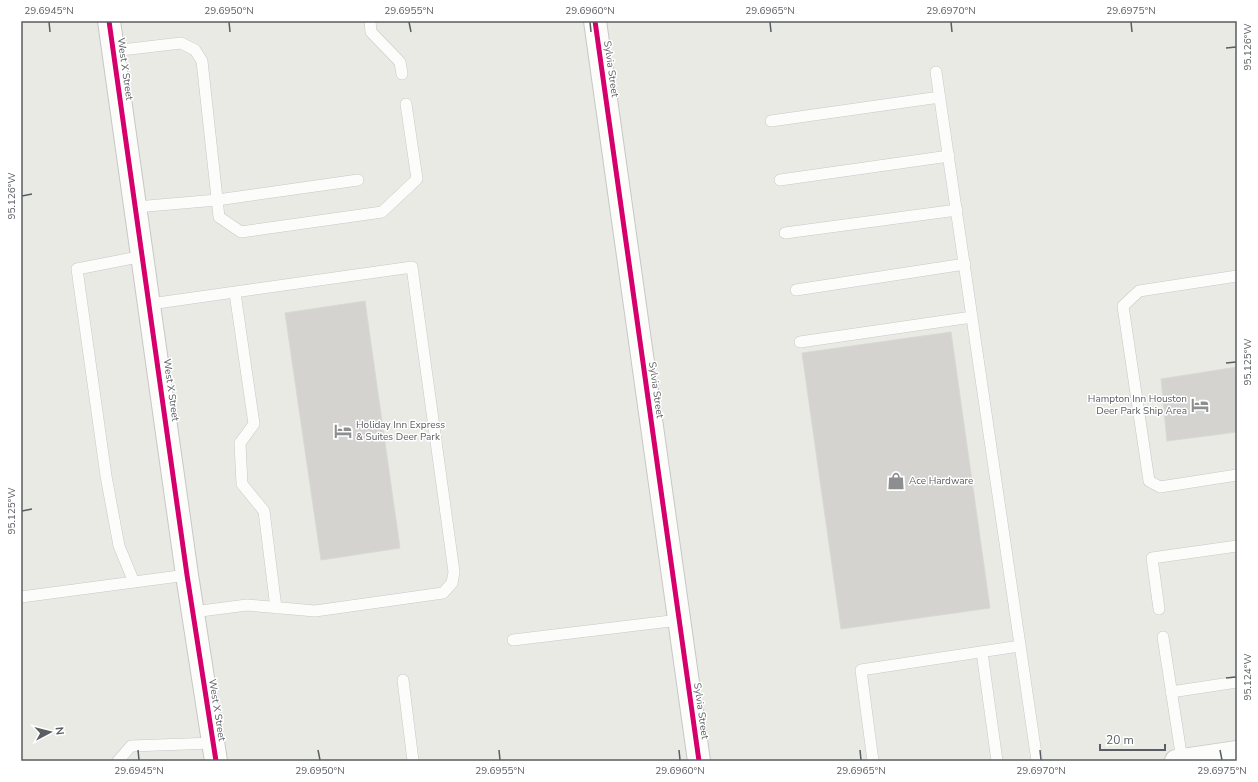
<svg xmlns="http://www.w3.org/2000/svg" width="1258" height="782" font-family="'Nunito Sans',sans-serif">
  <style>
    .building { fill: #d4d3d0; stroke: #d9d8d4 }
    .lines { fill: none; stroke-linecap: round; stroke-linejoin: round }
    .service-casing { stroke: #c7c7c7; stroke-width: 12 }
    .minor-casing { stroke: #c7c7c7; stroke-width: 24 }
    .tertiary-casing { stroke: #c7c7c7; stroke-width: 24 }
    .secondary-casing { stroke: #c7c8c8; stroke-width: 24 }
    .service { stroke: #fcfcfb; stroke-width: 11 }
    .minor { stroke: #fcfcfb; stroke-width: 22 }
    .tertiary { stroke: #fcfcfb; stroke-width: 22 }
    .secondary { stroke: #fcfcfb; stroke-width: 22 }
    .cycleway-casing { stroke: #fff; stroke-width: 8 }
    .cycleway { stroke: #d6006c; stroke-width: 5 }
    .ticks { fill: none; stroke: #5a5d62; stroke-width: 1.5 }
    .labels { text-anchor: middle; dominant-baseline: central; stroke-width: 3; stroke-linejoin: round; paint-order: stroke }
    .street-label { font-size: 10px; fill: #5a5d62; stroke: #fff }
    .poi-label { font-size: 10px; fill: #5a5d62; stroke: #fff; text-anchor: start }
    .neatline { fill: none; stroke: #5a5d62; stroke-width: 1.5 }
    .ticks-label { font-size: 10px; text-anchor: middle; fill: #5a5d62 }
  </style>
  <rect width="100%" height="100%" fill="#eaeae5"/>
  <path class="building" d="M365,301L400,548L321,560L285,313Z
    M951,332L990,608L841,629L802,353Z
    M1237,367V432L1167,441L1161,379Z"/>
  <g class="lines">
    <g class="service-casing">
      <path id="service" d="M370,21L371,32L400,62L402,74
        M113,51L181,43L195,50L202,61L219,217L241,232L382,212L417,179L406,104
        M936,72L1037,761
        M771,121L940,97
        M780,180L949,156
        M136,207L217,200L358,180
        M785,233L957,210
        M1237,276L1139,291L1123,306L1149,481L1160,487L1237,475
        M796,290L965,264
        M235,293L254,424L240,443L242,484L264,511L276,608
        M150,304L412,267L454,572L452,583L443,593L315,611L247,605L193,612
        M800,342L972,317
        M134,582L119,546L106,476L77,269L143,256
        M21,597L187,575
        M1159,609L1152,558L1237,546
        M1163,637L1182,760
        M513,640L679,620
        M982,652L997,761
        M403,680L413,761
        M1171,692L1237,682
        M118,761L131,746L213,743
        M873,761L861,670L1020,646"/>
    </g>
    <g class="minor-casing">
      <path id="minor" d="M595,21L699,761"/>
    </g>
    <g class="tertiary-casing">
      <path id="tertiary" d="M109,21L187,575L216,761"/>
    </g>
    <g class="secondary-casing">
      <path id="secondary" d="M1176,761L1237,752"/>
    </g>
    <use href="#service" class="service"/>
    <use href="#minor" class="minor"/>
    <use href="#tertiary" class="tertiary"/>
    <use href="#secondary" class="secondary"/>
    <g class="cycleway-casing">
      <path id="cycleway" d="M109,21L187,575L216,761
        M595,21L699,761"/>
    </g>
    <use href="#cycleway" class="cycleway"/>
  </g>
  <path class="ticks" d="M49,22L50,32M229,22L230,32M409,22L411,32M590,22L591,32M770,22L771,32M951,22L952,32M1131,22L1132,32M1226,48L1236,47M22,196L32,194M1226,363L1236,362M22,511L32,509M1226,678L1236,677M138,750L139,760M318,750L320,760M499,750L500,760M679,750L680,760M860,750L861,760M1040,750L1041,760M1220,750L1222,760"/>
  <defs>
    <g id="hotel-bare" transform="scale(1.38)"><path d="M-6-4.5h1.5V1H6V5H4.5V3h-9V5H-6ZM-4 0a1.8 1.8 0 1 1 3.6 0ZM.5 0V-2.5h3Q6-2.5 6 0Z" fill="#8c8e90" stroke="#fff" stroke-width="2.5" paint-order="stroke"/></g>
    <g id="shop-bare" transform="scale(1.38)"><path d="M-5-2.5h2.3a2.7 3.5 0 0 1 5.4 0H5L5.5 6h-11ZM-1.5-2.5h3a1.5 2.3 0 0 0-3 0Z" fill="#8c8e90" stroke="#fff" stroke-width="2.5" paint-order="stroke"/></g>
  </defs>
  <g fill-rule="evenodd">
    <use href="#hotel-bare" x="1200" y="405"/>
    <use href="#hotel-bare" x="343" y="431"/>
    <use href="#shop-bare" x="896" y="481"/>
  </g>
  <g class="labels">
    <g class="street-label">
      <text transform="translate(125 69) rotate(82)">West X Street</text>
      <text transform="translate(611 69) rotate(82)">Sylvia Street</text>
      <text transform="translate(171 390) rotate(82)">West X Street</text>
      <text transform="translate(656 390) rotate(82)">Sylvia Street</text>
      <text transform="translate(217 710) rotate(81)">West X Street</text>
      <text transform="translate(701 711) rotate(82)">Sylvia Street</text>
    </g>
    <g class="poi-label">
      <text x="1187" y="399" text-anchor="end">Hampton Inn Houston<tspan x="1187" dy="12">Deer Park Ship Area</tspan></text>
      <text x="356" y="425">Holiday Inn Express<tspan x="356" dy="12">&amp; Suites Deer Park</tspan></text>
      <text x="909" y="481">Ace Hardware</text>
    </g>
  </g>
  <rect width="1258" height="782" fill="none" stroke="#ffffff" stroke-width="44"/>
  <g transform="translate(50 732) rotate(83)" stroke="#ffffff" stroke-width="3" paint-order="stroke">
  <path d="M0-3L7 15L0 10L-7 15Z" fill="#5a5d62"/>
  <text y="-6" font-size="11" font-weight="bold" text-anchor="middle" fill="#5a5d62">N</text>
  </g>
  <path d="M1100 744v6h65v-6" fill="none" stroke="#5a5d62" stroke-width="2"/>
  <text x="1106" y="744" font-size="12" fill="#5a5d62" stroke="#ffffff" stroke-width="3" paint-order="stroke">20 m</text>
  <rect x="22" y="22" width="1214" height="738" class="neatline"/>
  <g class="ticks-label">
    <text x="49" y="14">29.6945°N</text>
    <text x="229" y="14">29.6950°N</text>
    <text x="409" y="14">29.6955°N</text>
    <text x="590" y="14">29.6960°N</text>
    <text x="770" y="14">29.6965°N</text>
    <text x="951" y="14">29.6970°N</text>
    <text x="1131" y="14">29.6975°N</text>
    <text transform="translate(1247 47) rotate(-90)" y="4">95.126°W</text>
    <text transform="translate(11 196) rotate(-90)" y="4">95.126°W</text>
    <text transform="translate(1247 362) rotate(-90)" y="4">95.125°W</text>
    <text transform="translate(11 511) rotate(-90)" y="4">95.125°W</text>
    <text transform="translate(1247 677) rotate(-90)" y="4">95.124°W</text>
    <text x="139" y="774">29.6945°N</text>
    <text x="320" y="774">29.6950°N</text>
    <text x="500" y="774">29.6955°N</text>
    <text x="680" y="774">29.6960°N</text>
    <text x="861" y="774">29.6965°N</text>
    <text x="1041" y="774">29.6970°N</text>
    <text x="1222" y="774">29.6975°N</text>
  </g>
</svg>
